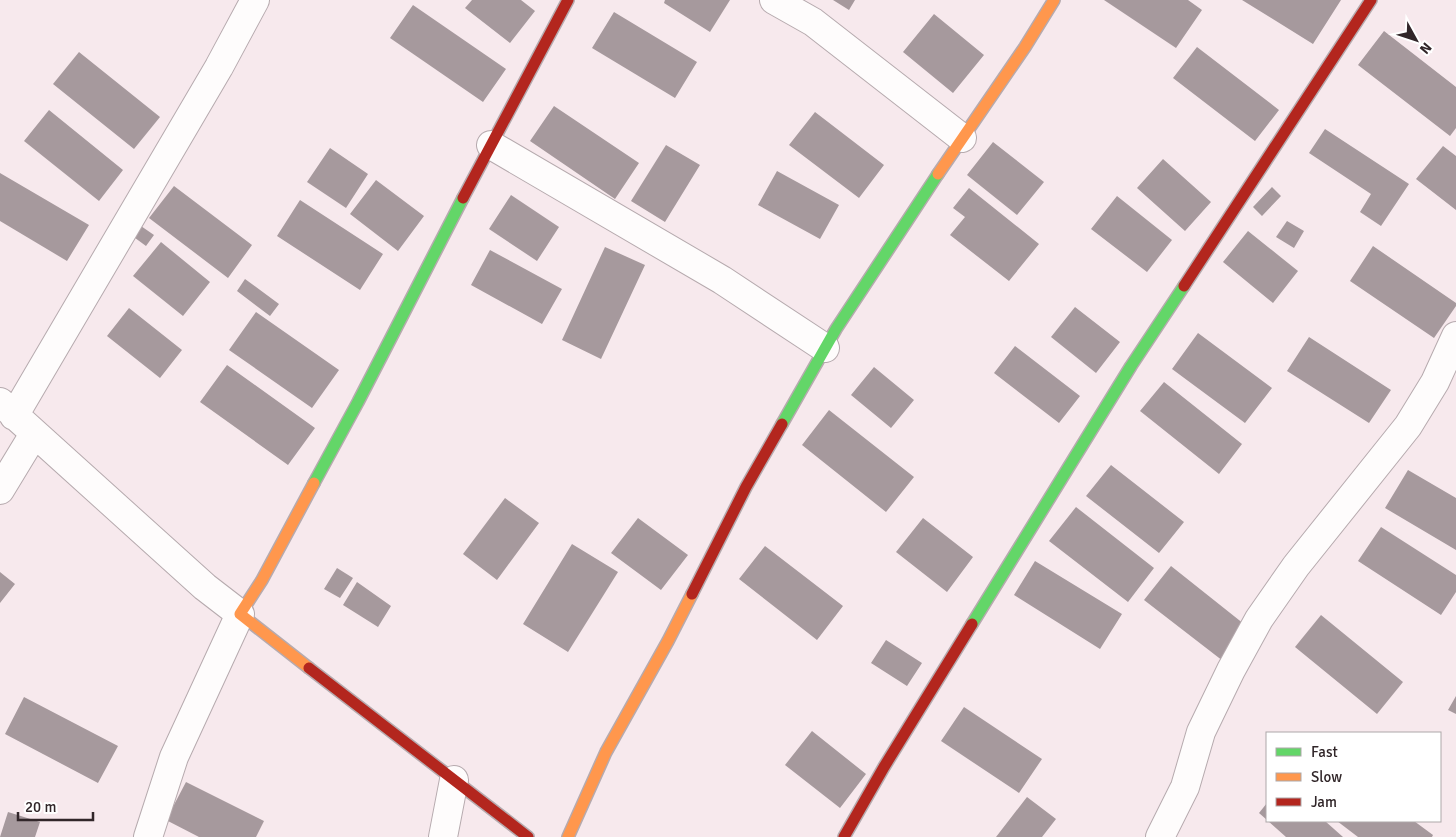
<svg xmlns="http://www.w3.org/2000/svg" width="1456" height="837" font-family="Signika,sans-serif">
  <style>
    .building { fill: #a6999d }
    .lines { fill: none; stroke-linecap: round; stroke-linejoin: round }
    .street-casing { stroke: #b6aaae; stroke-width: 30 }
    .fast-casing { stroke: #b6aaae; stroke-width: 14 }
    .slow-casing { stroke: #b6aaae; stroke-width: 14 }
    .jam-casing { stroke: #b6aaae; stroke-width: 14 }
    .street { stroke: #fefcfc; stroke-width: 28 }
    .fast { stroke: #63d668; stroke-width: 11 }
    .slow { stroke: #ff974d; stroke-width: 11 }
    .jam { stroke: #b3261e; stroke-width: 11 }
  </style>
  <rect width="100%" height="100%" fill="#f7e9ed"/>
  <path class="building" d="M472,0H521L535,11L510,43L465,8Z
    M665,0H730L710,32L664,3Z
    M833,0H855L849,10Z
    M1104,0H1188L1202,10L1176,48Z
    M1242,0H1341L1313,44Z
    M413,5L506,69L483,102L390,38Z
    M614,12L697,62L675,98L592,48Z
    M934,14L984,55L953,93L903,52Z
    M1384,31L1456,87V128L1450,136L1358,65Z
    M1197,47L1279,110L1255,141L1173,78Z
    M79,52L160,117L134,149L53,84Z
    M554,106L639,163L615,199L530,141Z
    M49,110L123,170L99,201L24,141Z
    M815,112L884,165L859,198L789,145Z
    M1325,129L1409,184L1381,226L1360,212L1371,194L1309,153Z
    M993,142L1044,182L1017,215L967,175Z
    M666,145L700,165L665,222L631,201Z
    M1443,146L1456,156V210L1416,179Z
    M330,148L368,174L346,208L307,182Z
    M1163,159L1211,202L1185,231L1137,188Z
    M777,171L839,205L820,239L758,205Z
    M0,173L89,225L67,261L0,221Z
    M376,180L424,216L398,251L350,214Z
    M174,186L252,245L228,278L149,218Z
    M1272,187L1281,196L1262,216L1253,207Z
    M969,188L1039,244L1009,281L950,235L965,217L953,208Z
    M511,195L559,227L537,261L489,229Z
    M1117,196L1172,240L1147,272L1091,229Z
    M300,200L383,254L360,290L277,236Z
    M1287,221L1304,231L1294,248L1276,237Z
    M138,224L154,235L146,246L131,235Z
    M1248,231L1298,271L1273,303L1223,262Z
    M161,242L210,282L183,316L133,276Z
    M1373,246L1456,303V306L1434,338L1350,281Z
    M605,247L645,265L601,359L562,340Z
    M490,250L562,289L542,324L471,285Z
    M245,279L279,304L270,316L237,291Z
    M1075,307L1120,342L1096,373L1051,337Z
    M129,308L182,350L160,378L107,336Z
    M256,312L339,370L312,408L229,350Z
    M1198,333L1272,388L1245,423L1172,369Z
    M1309,337L1391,390L1369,423L1287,371Z
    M1015,346L1080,396L1059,423L994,373Z
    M227,365L315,428L288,465L200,402Z
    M874,367L914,400L891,428L851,395Z
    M1164,382L1242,444L1219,474L1140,411Z
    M829,410L914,477L886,512L802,445Z
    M1111,465L1184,522L1159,553L1086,496Z
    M1408,470L1456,498V550L1385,508Z
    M505,498L539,523L497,580L463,554Z
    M1076,507L1154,568L1128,602L1049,541Z
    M638,518L688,555L661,590L611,553Z
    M923,518L973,557L947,592L896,552Z
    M1381,527L1456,575V592L1441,615L1358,561Z
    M572,544L618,572L568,652L523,624Z
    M765,546L843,606L817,640L739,579Z
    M1035,561L1122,614L1100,649L1014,595Z
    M1171,566L1249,628L1223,661L1144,600Z
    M337,568L353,578L340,598L324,589Z
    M0,572L15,584L0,603Z
    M357,582L391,606L378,627L343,605Z
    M1321,615L1403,682L1377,714L1295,647Z
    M886,640L922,663L907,686L871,663Z
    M1456,696V714L1448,710Z
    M24,697L118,746L98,783L5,734Z
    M964,707L1042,759L1019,793L941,741Z
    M812,731L866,774L840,808L785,765Z
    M186,782L264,821L256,837H199L166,820Z
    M1027,797L1056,819L1042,837H996Z
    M1267,803V820L1259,813Z
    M8,812L40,822L35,837H0Z
    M1268,821H1325L1343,837H1286Z
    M1337,821H1414L1433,835L1432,837H1358Z"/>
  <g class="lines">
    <g class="street-casing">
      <path id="street" d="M774,0L813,22L962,138
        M491,145L722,280L825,348
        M0,402L205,587L240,614L174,757L148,837
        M14,416L219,67L255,0
        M0,490L34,434
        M443,837L454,780
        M1160,837L1185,787L1201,732L1231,670L1259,619L1296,566L1408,426L1435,382L1456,336"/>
    </g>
    <g class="fast-casing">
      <path id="fast" d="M782,424L836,329L938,174
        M314,483L358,402L463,198
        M972,624L1131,366L1184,286"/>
    </g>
    <g class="slow-casing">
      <path id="slow" d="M938,174L1025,47L1054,0
        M309,668L240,614L262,580L314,483
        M568,837L606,752L668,641L692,594"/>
    </g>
    <g class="jam-casing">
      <path id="jam" d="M463,198L568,0
        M1184,286L1371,0
        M692,594L746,487L782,424
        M309,668L528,837
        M844,837L884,767L972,624"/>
    </g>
    <use href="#street" class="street"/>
    <use href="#fast" class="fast"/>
    <use href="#slow" class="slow"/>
    <use href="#jam" class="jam"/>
  </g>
  <rect x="1266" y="732" width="175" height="90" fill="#ffffff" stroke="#ada8a9"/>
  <rect x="1276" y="748" width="25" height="8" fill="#63d668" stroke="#ada8a9"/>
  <text x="1311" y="757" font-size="15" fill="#312629">Fast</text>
  <rect x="1276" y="773" width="25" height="8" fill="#ff974d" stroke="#ada8a9"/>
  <text x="1311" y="782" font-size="15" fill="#312629">Slow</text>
  <rect x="1276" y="798" width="25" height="8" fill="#b3261e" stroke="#ada8a9"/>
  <text x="1311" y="807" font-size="15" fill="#312629">Jam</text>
  <g transform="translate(1416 40) rotate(130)" stroke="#ffffff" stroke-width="4" paint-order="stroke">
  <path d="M0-4L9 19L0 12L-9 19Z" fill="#312629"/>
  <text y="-8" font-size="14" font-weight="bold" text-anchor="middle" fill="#312629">N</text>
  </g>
  <path d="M18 812v8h75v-8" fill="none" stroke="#312629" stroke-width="2.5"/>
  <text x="25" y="812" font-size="15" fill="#312629" stroke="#ffffff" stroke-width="4" paint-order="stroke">20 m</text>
</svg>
